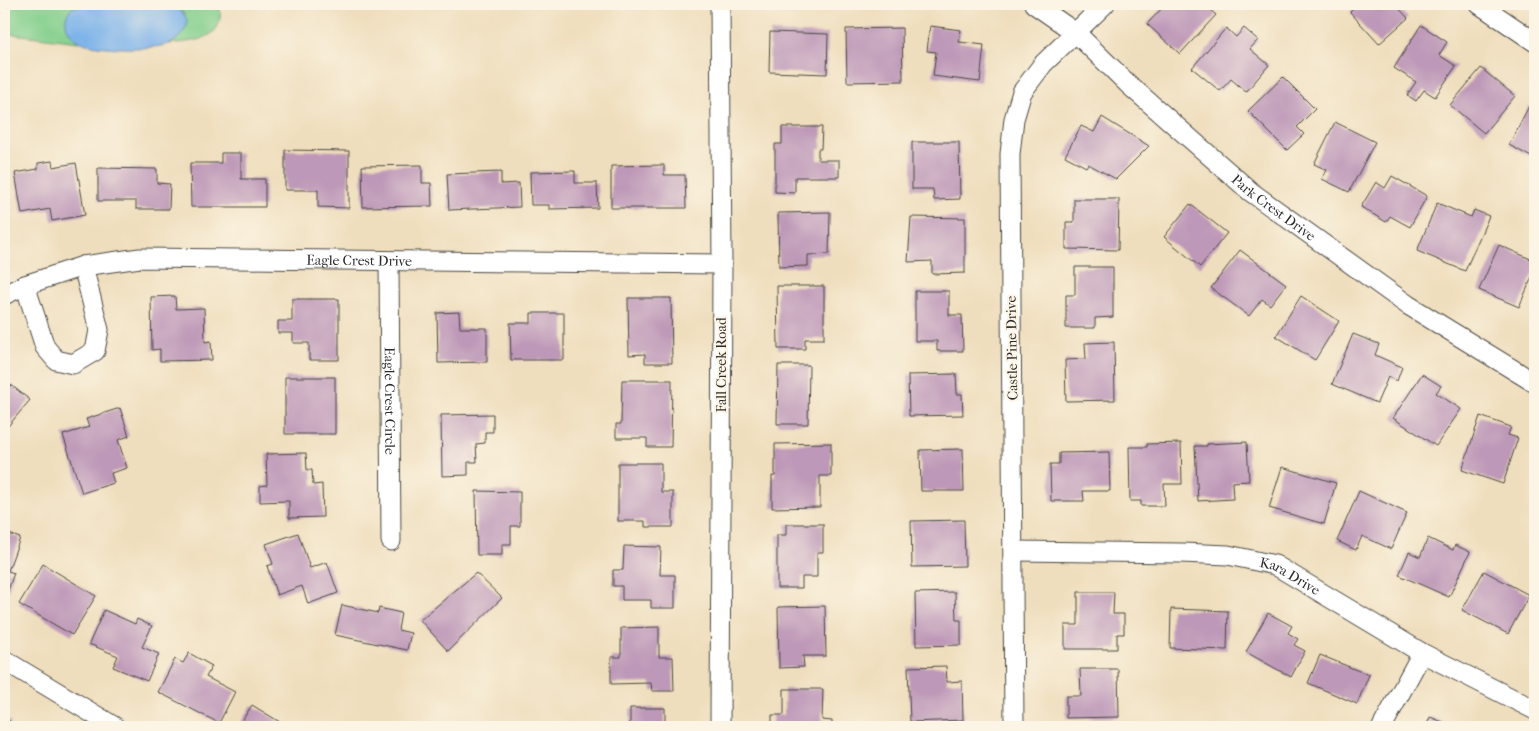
<svg xmlns="http://www.w3.org/2000/svg" width="1539" height="731" font-family="'IM FELL French Canon',serif">
  <style>
    .green { fill: #83cf8d; stroke: #577d5c }
    .water { fill: #7cb2ea; stroke: #546e8a }
    .building { fill: #bd98b8 }
    .lines { fill: none; stroke-linecap: round; stroke-linejoin: round }
    .street-casing { stroke: #484641; stroke-width: 21 }
    .street { stroke: #fff; stroke-width: 19 }
    .labels { text-anchor: middle; dominant-baseline: central; stroke-width: 4; stroke-linejoin: round; paint-order: stroke }
    .street-label { font-size: 14px; fill: #2b2b2b; stroke: #fcf5e5 }
  </style>
  <rect width="100%" height="100%" fill="#fcf5e5"/>
  <filter id="ink" filterUnits="userSpaceOnUse"><feTurbulence type="fractalNoise" baseFrequency=".02" numOctaves="2"/><feDisplacementMap in="SourceGraphic" scale="10" xChannelSelector="R" yChannelSelector="G"/><feConvolveMatrix kernelMatrix="1 2 1 2 8 2 1 2 1" color-interpolation-filters="sRGB"/></filter>
  <filter id="wash" filterUnits="userSpaceOnUse"><feTurbulence type="fractalNoise" baseFrequency=".0096" numOctaves="4" result="noise"/><feDisplacementMap in="SourceGraphic" scale="20" xChannelSelector="R" yChannelSelector="G"/><feGaussianBlur stdDeviation="1.12" result="paint"/><feColorMatrix in="noise" values="0 0 0 0 0 0 0 0 0 0 0 0 0 0 0 0 0 1.4 0 .05"/><feComposite in="paint" operator="in"/></filter>
  <g filter="url(#wash)">
    <rect width="100%" height="100%" fill="#efdebd"/>
    <path class="green" d="M4,4H88L78,5L71,35L79,42L4,33Z
      M118,4H219C227,40 196,41 169,44L179,37L183,13L174,6Z"/>
    <path class="water" d="M88,4L174,6C183,12 192,20 184,31C180,36 175,42 169,44C152,50 93,50 77,40C68,34 61,20 70,10C74,5 82,5 88,4Z"/>
    <g id="blocks">
      <path class="building" d="M1166,4H1204L1216,15L1180,54L1147,24Z
        M1358,4H1395L1408,18L1379,44L1350,12Z
        M1421,25L1447,42L1439,55L1456,66L1435,97L1424,90L1416,101L1407,95L1416,82L1394,68Z
        M930,26L961,30L959,42L984,45L980,82L933,76L936,52L927,51Z
        M902,28L903,81L847,82L846,29Z
        M1226,28L1236,37L1244,28L1258,40L1250,49L1269,65L1246,92L1231,79L1220,91L1192,68Z
        M770,32L828,34L827,74L769,72Z
        M1481,68L1515,96L1484,133L1450,105Z
        M1283,77L1315,109L1297,127L1304,134L1287,150L1248,111Z
        M1529,106L1535,109V159L1509,145Z
        M1102,117L1149,146L1116,179L1088,164L1086,167L1065,156L1081,126L1094,132Z
        M1335,122L1375,142L1349,192L1322,179L1327,170L1314,164Z
        M782,127H822L821,149H818V160H839V177H795V193L775,192V144H782Z
        M912,142H959L960,199L934,200L933,189H912Z
        M285,150L349,151V208L318,207V190H285Z
        M221,153H241V179H265V207H191L190,163H221Z
        M52,161L53,167L76,163L85,215L52,221L50,209L22,214L15,173L38,169V163Z
        M422,165V183H431L432,206L363,207L362,166Z
        M664,165V175H685L686,208H611V166Z
        M98,168L157,169V183L170,184L169,209H136V201H98Z
        M575,171V183H597L598,208L549,209V205H531L530,172Z
        M501,172V184L519,183L520,207L449,210L447,174Z
        M1392,176L1427,196L1410,227L1390,216L1386,222L1361,207L1376,182L1385,188Z
        M1074,199H1119L1118,250L1066,249V222H1074Z
        M1437,203L1471,217L1474,210L1489,216L1465,271L1417,251Z
        M1190,204L1227,233L1200,267L1164,237Z
        M830,212L829,254L808,255V266L779,267L778,213Z
        M911,217L965,218V273L932,274V261L908,262Z
        M1499,245L1535,261V270L1519,307L1479,290Z
        M1240,250L1286,284L1270,305L1262,299L1249,316L1211,288Z
        M1075,267H1113V317L1095,318V328H1066V295H1075Z
        M777,286H824V339H805V349H778Z
        M915,291H949V315H962L963,351H937V341H915Z
        M175,296L176,309L204,308L205,342L211,341L212,360L160,361V349L152,350L151,297Z
        M1301,296L1339,321L1315,360L1276,336Z
        M628,298H671L672,363H645V354L629,355Z
        M292,299H339V360H309V343H293V333H278V321H292Z
        M459,312L460,328H487V362L438,363L437,313Z
        M531,313H564V360H511L510,323H531Z
        M1353,334L1379,344L1375,355L1402,367L1397,381L1388,377L1377,403L1332,384Z
        M1114,342L1115,400L1066,401L1065,360L1086,359L1085,343Z
        M778,365H809L808,424H777Z
        M956,374L957,394H962L963,415L909,416L908,375Z
        M1422,374L1441,386L1436,393L1461,409L1436,446L1393,418Z
        M285,377H335V434H285Z
        M622,380H672L671,447H647V438H616V424H621Z
        M11,385L30,400L4,431V393Z
        M120,408L129,436L118,440L127,468L111,473L114,483L82,493L63,435L89,427L86,419Z
        M493,414V432H485V443L476,444L477,462H468V475L442,476L441,415Z
        M1480,416L1511,427L1508,435L1518,438L1503,484L1462,470Z
        M1247,442L1249,481L1232,482L1233,499L1198,501L1195,446H1207V444Z
        M831,443V476H820V507L772,508V476H775V444Z
        M1181,443L1182,484H1164L1165,506H1141V501H1130L1129,447H1147V444Z
        M963,449L964,491H921L920,450Z
        M1109,452L1110,491H1083L1084,501H1051L1050,464H1059V453Z
        M306,453L307,470H312L313,485L322,484L323,517L289,518V501L260,502V486L267,485L266,454Z
        M618,463H661V492H673V527H645V521H618Z
        M1282,467L1336,483L1324,524L1269,508Z
        M476,491L520,492V526H511V544H502V555H477Z
        M1359,491L1407,513L1391,549L1362,536L1356,550L1337,541Z
        M964,520L965,566L912,567L911,521Z
        M786,524H823V552H817V577H802V588H777V535H786Z
        M4,532L20,538L8,571L14,573L7,593L4,592Z
        M298,533L310,568L327,562L338,593L308,604L302,586L277,595L267,566L273,564L266,544Z
        M1428,538L1453,550L1455,545L1470,552L1449,597L1399,575L1409,552L1420,557Z
        M624,546L661,547L660,575H675V608H651V600H622V586H613V570H623Z
        M43,564L96,596L72,635L19,604Z
        M1484,571L1529,595L1508,634L1462,610Z
        M476,573L502,598L448,651L420,620Z
        M955,592L956,620H961V645L916,646L915,593Z
        M1078,592H1114L1113,614H1124V634H1117V649H1065V625H1078Z
        M342,605L378,613L379,608L401,613L398,630L411,633L407,650L335,635Z
        M825,606L826,656H803L804,667L779,668L778,607Z
        M1171,609L1228,611L1227,650L1170,648Z
        M104,610L135,624L137,619L152,626L142,647L159,654L147,681L113,667L118,656L89,644Z
        M1268,613L1292,626L1288,633L1298,639L1294,645L1305,651L1291,677L1246,652Z
        M659,627V657H673L674,691H652L651,683L611,684V657H621V628Z
        M189,653L212,666L206,677L235,692L219,723L158,692L175,659L183,663Z
        M1320,655L1369,675L1357,704L1308,683Z
        M946,666L947,682L962,681L963,720L910,722L908,667Z
        M1080,669H1118L1119,717L1066,718V696H1081Z
        M784,689H823L822,720L832,721V727H772V715H784Z
        M252,705L288,727H238Z
        M630,708H665V727H630Z
        M1430,717L1456,727H1426Z
        M4,718L11,722L8,727H4Z"/>
    </g>
  </g>
  <g filter="url(#ink)">
    <use href="#blocks" fill-opacity="0" stroke="#484641" stroke-width="1"/>
    <g class="lines">
      <g class="street-casing">
        <g id="street">
          <path d="M720,4L722,264L720,727"/>
          <path id="s1" d="M1034,4L1076,33L1128,84L1251,192L1408,305L1535,383"/>
          <path d="M1479,4L1535,42"/>
          <path id="s2" d="M389,261L391,541"/>
          <path d="M25,285L45,347L56,360L73,364L95,351L99,330L83,266"/>
          <path id="s3" d="M4,295L25,285L83,266L140,258L722,264"/>
          <path id="s4" d="M1014,551L1181,553L1228,555L1275,565L1422,653L1535,710"/>
          <path d="M4,660L115,727"/>
          <path d="M1014,727L1010,154L1014,119L1022,92L1043,64L1105,4"/>
          <path d="M1382,727L1422,653"/>
        </g>
      </g>
      <use href="#street" class="street"/>
    </g>
  </g>
  <g class="labels">
    <g class="street-label">
      <text stroke="none"><textPath href="#s1" startOffset="315">Park Crest Drive</textPath></text>
      <text stroke="none"><textPath href="#s3" startOffset="361">Eagle Crest Drive</textPath></text>
      <text transform="translate(1012 348) rotate(-91)">Castle Pine Drive</text>
      <text transform="translate(721 365) rotate(-90)">Fall Creek Road</text>
      <text stroke="none"><textPath href="#s2" startOffset="140">Eagle Crest Circle</textPath></text>
      <text stroke="none"><textPath href="#s4" startOffset="280">Kara Drive</textPath></text>
    </g>
  </g>
  <rect width="1539" height="731" fill="none" stroke="#fcf5e5" stroke-width="20"/>
</svg>
